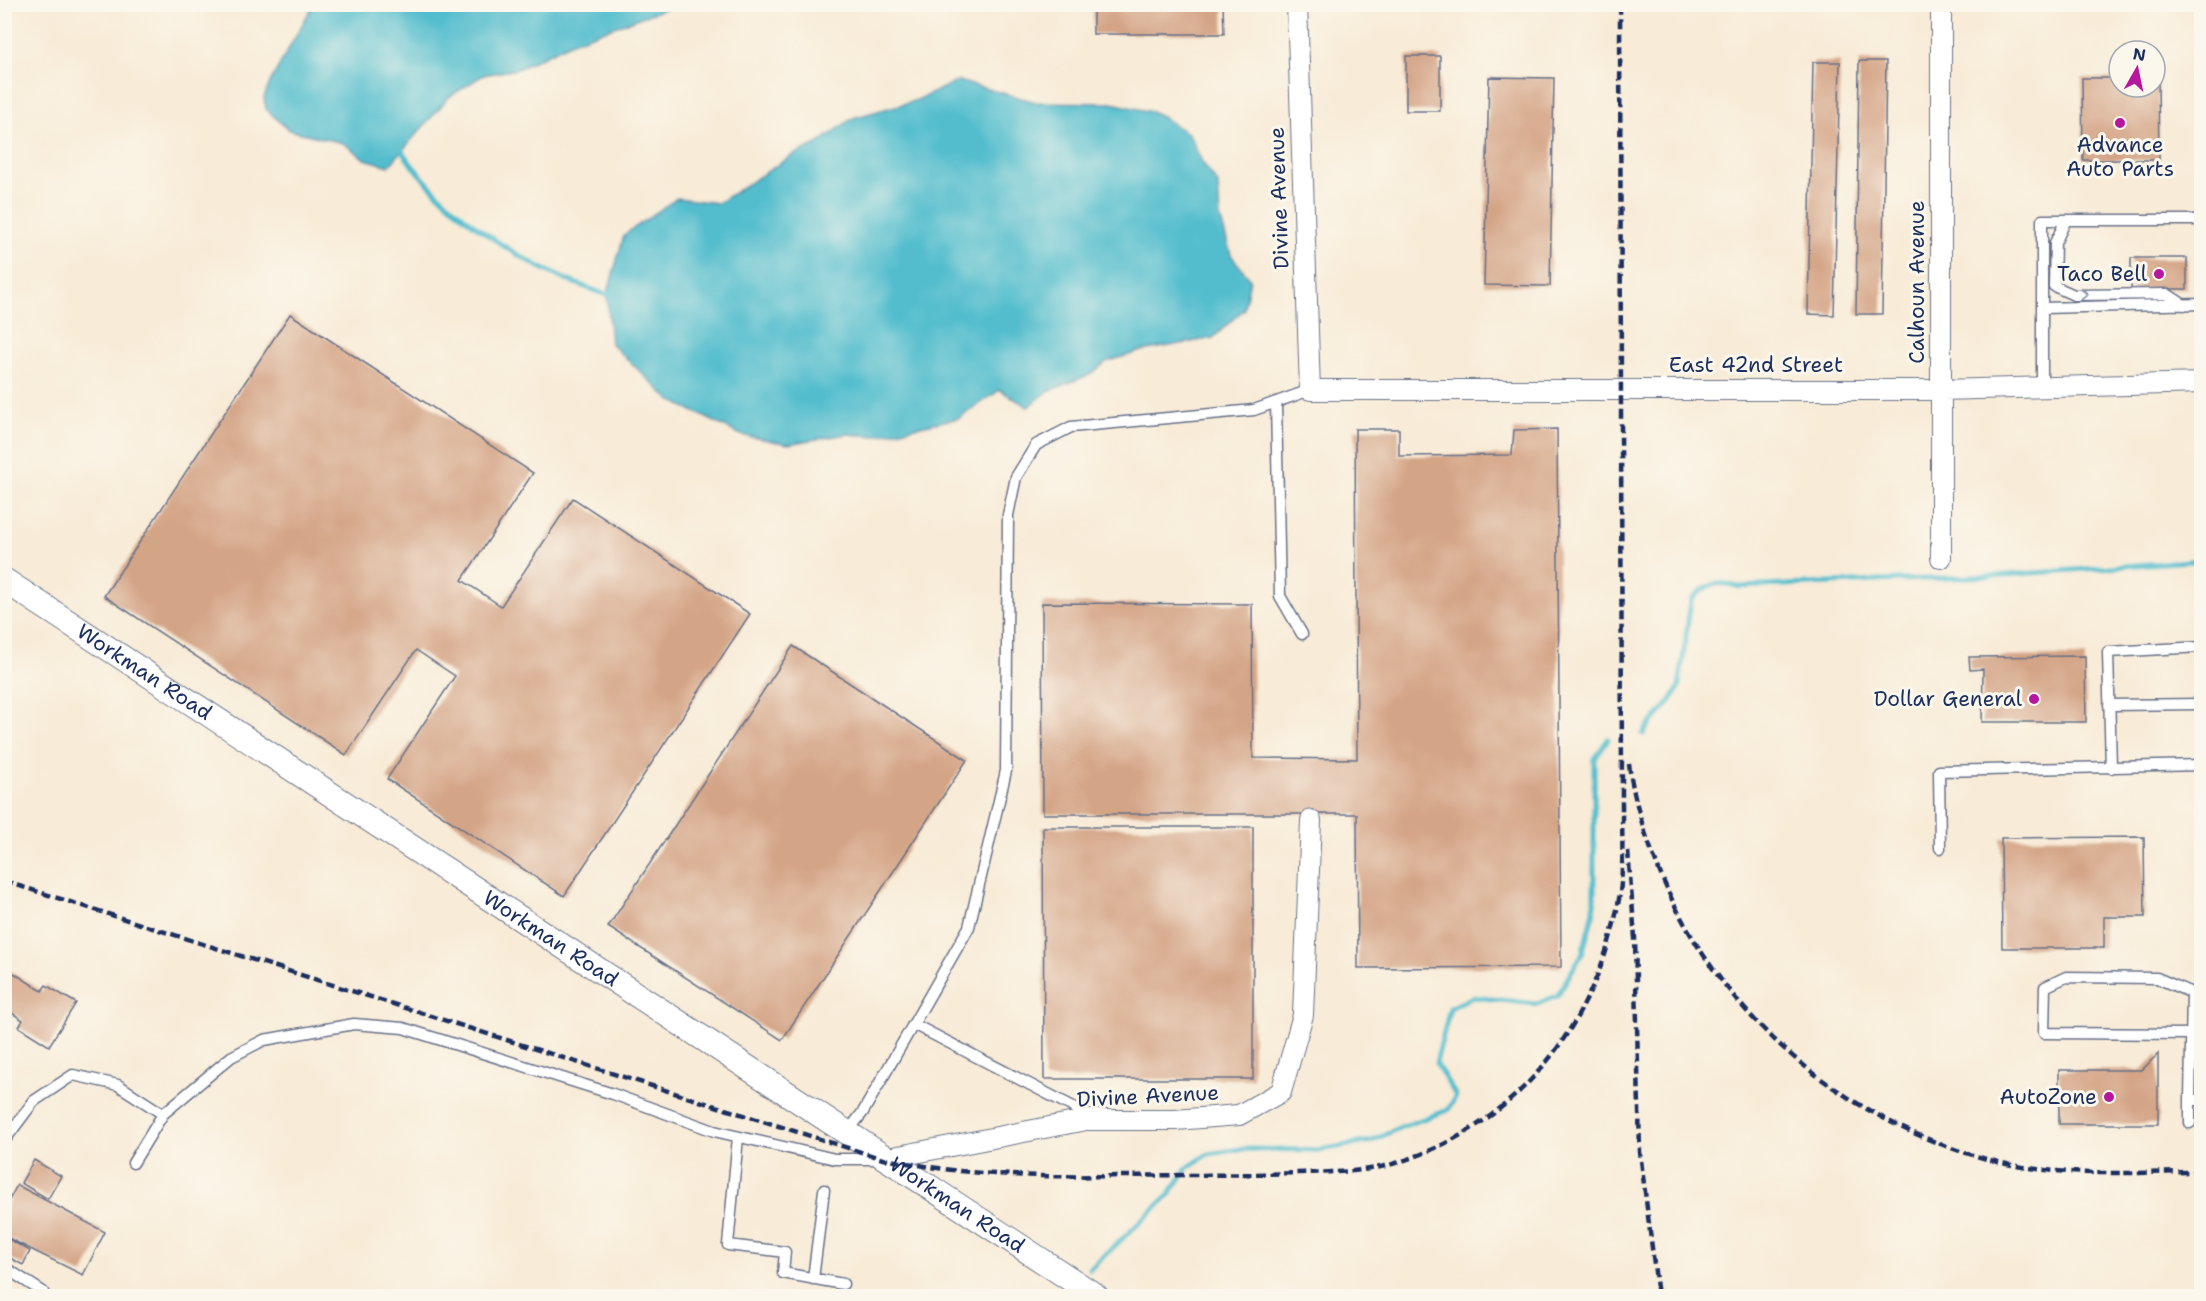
<svg xmlns="http://www.w3.org/2000/svg" width="2206" height="1301" font-family="'Shantell Sans',sans-serif">
  <style>
    .water { fill: #52bdcd; stroke: #367696; stroke-width: 1.5 }
    .lines { fill: none; stroke-linecap: round; stroke-linejoin: round }
    .stream { stroke: #52bdcd; stroke-width: 5 }
    .building { fill: #d4a486 }
    .service-casing { stroke: #687188; stroke-width: 13 }
    .minor-casing { stroke: #687188; stroke-width: 22 }
    .tertiary-casing { stroke: #687188; stroke-width: 26 }
    .service { stroke: #fff; stroke-width: 10 }
    .minor { stroke: #fff; stroke-width: 20 }
    .tertiary { stroke: #fff; stroke-width: 24 }
    .rail { stroke: #1b2f5e; stroke-width: 4.5; stroke-dasharray: 9 4.5; stroke-linecap: butt }
    .oneway { stroke: #8d97ae }
    .poi-dot { fill: #b5179e; stroke: #fbf7ec; stroke-width: 2 }
    .labels { text-anchor: middle; dominant-baseline: central; stroke-width: 6; stroke-linejoin: round; paint-order: stroke }
    .poi-label { font-size: 21px; fill: #1b2f5e; stroke: #fbf7ec; text-anchor: end }
    .street-label { font-size: 21px; fill: #1b2f5e; stroke: #fbf7ec }
  </style>
  <rect width="100%" height="100%" fill="#fbf7ec"/>
  <filter id="ink" filterUnits="userSpaceOnUse"><feTurbulence type="fractalNoise" baseFrequency=".0167" numOctaves="2"/><feDisplacementMap in="SourceGraphic" scale="12" xChannelSelector="R" yChannelSelector="G"/><feConvolveMatrix kernelMatrix="1 2 1 2 8 2 1 2 1" color-interpolation-filters="sRGB"/></filter>
  <filter id="wash" filterUnits="userSpaceOnUse"><feTurbulence type="fractalNoise" baseFrequency=".008" numOctaves="4" result="noise"/><feDisplacementMap in="SourceGraphic" scale="24" xChannelSelector="R" yChannelSelector="G"/><feGaussianBlur stdDeviation="1.35" result="paint"/><feColorMatrix in="noise" values="0 0 0 0 0 0 0 0 0 0 0 0 0 0 0 0 0 1.4 0 .05"/><feComposite in="paint" operator="in"/></filter>
  <g filter="url(#wash)">
    <rect width="100%" height="100%" fill="#f8ebd7"/>
    <path class="water" d="M313,5V4L675,5L572,42L518,69L483,75L449,97L389,166L365,159L343,143L289,130L266,109L264,98L270,82Z
      M958,81L1036,102L1112,103L1156,113L1189,134L1202,162L1218,184L1220,216L1231,255L1250,279L1244,309L1213,338L1142,351L1106,362L1091,374L1049,391L1028,407L1000,390L959,418L873,436L847,434L788,444L741,435L670,400L611,344L607,295L624,235L677,198L718,203L793,155L817,144L853,118L917,100Z"/>
    <g class="lines">
      <path class="stream" d="M402,147L403,153C443,210 520,264 585,287C594,290 603,295 612,295
        M1643,734C1654,716 1671,706 1679,686L1691,600C1705,584 1718,580 1739,587L1994,576L2202,560
        M1090,1269L1170,1194L1187,1168L1208,1154L1240,1149L1320,1150L1372,1141L1401,1127L1448,1110L1456,1096L1436,1063L1450,1008L1473,997L1537,1004L1557,996L1582,954L1594,911V760L1608,739"/>
    </g>
    <g id="blocks">
      <path class="building" d="M1093,4H1223L1224,34H1093Z
        M1406,56H1440V111H1406Z
        M1859,61H1886L1882,314H1856Z
        M1813,62H1840L1834,315L1808,314Z
        M1489,77L1554,78L1550,286L1484,285Z
        M2082,78H2119V87H2155V78H2158L2159,160H2083Z
        M2131,258H2187V289H2131Z
        M290,314L533,473L462,580L501,606L573,498L750,614L564,896L387,779L455,676L416,650L346,755L104,596Z
        M1355,429H1399V456L1512,455L1514,430L1557,429L1561,967L1358,968L1357,814H1043L1042,603L1252,604L1253,758L1357,759Z
        M793,646L967,760L782,1040L608,927Z
        M2085,656L2086,722H1982L1983,669L1970,670L1969,657Z
        M1043,827H1253V1079H1044Z
        M2144,837L2145,917H2104V948H2002L2001,838Z
        M6,968L42,991L46,985L76,1003L49,1046L19,1027L23,1020L4,1008Z
        M2158,1054V1124H2059V1070H2142Z
        M34,1160L61,1176L48,1199L21,1183Z
        M17,1185L105,1232L83,1275L4,1236V1210Z
        M8,1239L30,1251L23,1265L4,1255V1245Z"/>
    </g>
  </g>
  <g filter="url(#ink)">
    <use href="#blocks" fill-opacity="0" stroke="#687188" stroke-width="1.5"/>
    <g class="lines">
      <g class="service-casing">
        <path id="service" d="M2066,220L2055,243L2054,286L2074,295L2167,294L2184,305
          M2043,308L2202,304
          M2042,387V220H2202
          M1276,402L1280,596L1302,634
          M2109,705L2202,704
          M2111,768L2108,652L2202,647
          M1940,848L1939,771L2202,765
          M913,1024L1077,1109L1086,1120
          M2202,1033L2191,1034L2044,1033L2045,987L2066,977L2157,978L2192,993L2190,1100H2202
          M2190,1100V1123
          M846,1134L863,1112L969,927L1006,771L1008,515L1016,477L1036,445L1071,427L1254,410L1310,390
          M738,1137L728,1245L785,1252L783,1273L843,1284
          M4,1141L34,1101L73,1075L118,1085L163,1114
          M133,1163L163,1114L231,1057L264,1040L354,1024L403,1028L613,1094L714,1131L835,1159H879
          M4,1267L43,1292L41,1296
          M813,1279L824,1190"/>
      </g>
      <g class="minor-casing">
        <path id="minor" d="M1297,4L1310,390H1942L2202,383
          M1941,558V4
          M883,1159L1086,1120H1175L1239,1115L1281,1092L1303,1015L1311,820"/>
      </g>
      <g class="tertiary-casing">
        <g id="tertiary">
          <path id="s1" d="M4,580L1096,1296"/>
        </g>
      </g>
      <use href="#service" class="service"/>
      <use href="#minor" class="minor"/>
      <use href="#tertiary" class="tertiary"/>
      <path class="rail" d="M1629,764C1633,796 1643,829 1655,860C1712,1011 1841,1123 1998,1162C2064,1178 2134,1172 2202,1172
        M1628,851L1635,938L1640,1152L1658,1296
        M4,881L883,1159C908,1163 934,1168 960,1171C1034,1179 1110,1176 1185,1175C1222,1175 1260,1174 1297,1173C1327,1172 1360,1173 1389,1165C1515,1130 1597,1025 1619,899C1624,869 1622,837 1622,807L1620,4"/>
    </g>
    <defs><path id="oneway-chevron" d="M-2-3.5L2.5 0L-2 3.5" fill="none" stroke-width="1.6" stroke-linecap="round" stroke-linejoin="round" transform="scale(1.5)"/></defs>
    <use class="oneway" href="#oneway-chevron" transform="translate(2084 294)"/>
  </g>
  <g class="poi-dot">
    <circle cx="2120" cy="123" r="6"/>
    <circle cx="2159" cy="274" r="6"/>
    <circle cx="2034" cy="699" r="6"/>
    <circle cx="2109" cy="1097" r="6"/>
  </g>
  <g class="labels">
    <g class="poi-label">
      <text x="2120" y="145" text-anchor="middle">Advance<tspan x="2120" dy="24">Auto Parts</tspan></text>
      <text x="2147" y="274">Taco Bell</text>
      <text x="2022" y="699">Dollar General</text>
      <text x="2097" y="1097">AutoZone</text>
    </g>
    <g class="street-label">
      <text transform="translate(1279 198) rotate(-92)">Divine Avenue</text>
      <text transform="translate(1917 282) rotate(-90)">Calhoun Avenue</text>
      <text x="1756" y="365">East 42nd Street</text>
      <text stroke="none"><textPath href="#s1" startOffset="168">Workman Road</textPath></text>
      <text stroke="none"><textPath href="#s1" startOffset="654">Workman Road</textPath></text>
      <text transform="translate(1148 1096) rotate(-3)">Divine Avenue</text>
      <text stroke="none"><textPath href="#s1" startOffset="1140">Workman Road</textPath></text>
    </g>
  </g>
  <rect width="2206" height="1301" fill="none" stroke="#fbf7ec" stroke-width="24"/>
  <g transform="translate(2137 69) rotate(9)"><circle r="28" fill="#fbf7ec" stroke="#a1a7b3" stroke-width="1.5"/>
  <path d="M0-4.5L10 22L0 15L-10 22Z" fill="#b5179e"/>
  <text y="-9" font-size="16" font-weight="bold" text-anchor="middle" fill="#1b2f5e">N</text>
  </g>
</svg>
